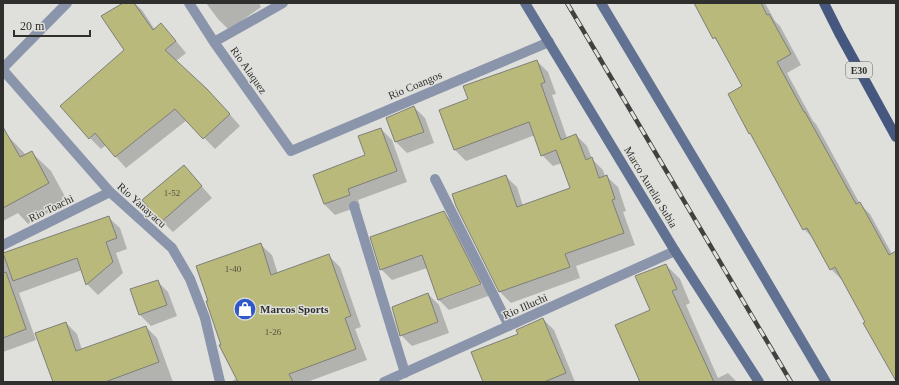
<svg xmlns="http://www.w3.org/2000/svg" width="899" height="385" font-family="Georgia,serif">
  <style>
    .shadow { fill: #0003 }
    .building { fill: #b8b97b; stroke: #7f7f7b }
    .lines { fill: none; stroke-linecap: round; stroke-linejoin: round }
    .minor { stroke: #8a95ac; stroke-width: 10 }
    .secondary { stroke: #617192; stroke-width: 10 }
    .primary { stroke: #45577f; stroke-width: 10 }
    .rail-casing { stroke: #414140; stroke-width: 4.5 }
    .rail { stroke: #dfdfdb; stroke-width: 3; stroke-dasharray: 9; stroke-linecap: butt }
    .labels { text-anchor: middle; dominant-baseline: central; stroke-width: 3; stroke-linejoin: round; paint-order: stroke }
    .number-label { font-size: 9px; fill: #515241 }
    .shield { fill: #dfdfdb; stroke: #646462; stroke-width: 1 }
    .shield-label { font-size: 10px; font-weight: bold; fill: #2f2f2e }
    .street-label { font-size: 11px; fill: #2f2f2e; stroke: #dfdfdb }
    .poi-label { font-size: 11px; font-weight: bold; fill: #2f2f2e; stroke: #dfdfdb; text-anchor: start }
  </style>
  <rect width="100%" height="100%" fill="#dfdfdb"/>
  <path class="shadow" d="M125,3H134L142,10L155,30L161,25L172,36L186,53L176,61L218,101L240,126L215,149L187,120L126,168L116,157L106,145L101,149L90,138L62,106L126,50Z
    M206,3H259L261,7L229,30L218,19Z
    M695,3H765L775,21L780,26L801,65L787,73L813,121L816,124L860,204L870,214L892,254L896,256V371L866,322L843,280H842L831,269L815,240L804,229L744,87L720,44L714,38Z
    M537,61L548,72L556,94L552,95L567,138L576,135L587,146L592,159L603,170L605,176H606L618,187L626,211L623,212L635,245L576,266L580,278L511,303L500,292L505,176L517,187L523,206L571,189L562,163L553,166L542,155L535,135L466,161L455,150L470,100Z
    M414,107L425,118L434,143L407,153L396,142Z
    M381,129L392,140L407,182L358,200L360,206L335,215L324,204L366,156Z
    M7,135L26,155L31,152L51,171L68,202L28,224L18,213L3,221V137Z
    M184,166L212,198L173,232L162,221Z
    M443,212L454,223L484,282L443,296V299L485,283L491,295L449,310L438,299L427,268L392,280L381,269Z
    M109,218L120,228L127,249L116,253L123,273L98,295L87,284L82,270L19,293L36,340L3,352V258Z
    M261,245L272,255L278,274L329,256L340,267L361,327L355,329L367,360L307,382H234L233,380L237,379L222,345Z
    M666,265L680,279L690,303L686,305L718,378L728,373L737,382H636L641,380L651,310Z
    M157,281L168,292L177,316L151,326L140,315L131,290Z
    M428,294L439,305L449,333L412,346L401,335Z
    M543,319L554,330L575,382H484L519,335Z
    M66,323L77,334L82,350L146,327L157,338L173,382H54Z"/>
  <path class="building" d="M123,3H134L153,30L161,23L176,41L165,50L207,89L230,114L203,139L175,109L115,157L95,133L89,139L60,106L124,50L101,16Z
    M694,3H761L767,15L769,14L791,54L777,62L804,112H805L856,204L860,202L889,255L896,251V381L863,323L865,322L835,267L830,270L807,228L803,230L750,133L749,134L728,94L742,86L715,37L713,39Z
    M537,60L545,82L541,84L561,140L576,134L586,160L592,157L599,178L607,175L615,199L612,200L624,233L565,254L570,267L499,292L456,206L452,194L506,175L517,207L570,188L556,150L541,156L529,122L454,150L439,110L468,99L463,86Z
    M414,106L424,132L395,142L386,118Z
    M3,127L20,157L32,151L49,183L3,208Z
    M381,128L397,171L348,189L350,195L324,204L313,175L365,155L358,136Z
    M184,165L202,186L161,222L142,200Z
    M444,211L481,284L438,300L422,255L380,270L370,237Z
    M109,216L117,238L106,242L113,262L86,285L77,258L13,281L3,253Z
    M261,243L271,275L329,254L351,316L345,318L356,349L289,374L293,382H238L219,345H221L206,301H208L196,266Z
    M666,264L677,289L672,291L714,382H640L615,325L650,310L635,276Z
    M6,272L26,329L3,338V273Z
    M158,280L167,305L139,315L130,289Z
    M428,293L438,322L400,336L392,307Z
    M543,318L566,373L544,382H483L471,352L518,334L516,330Z
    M66,322L76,351L146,326L159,362L105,382H53L35,333Z"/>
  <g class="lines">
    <path class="minor" d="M189,3L214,42L291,151L549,42
      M214,42L283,3
      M3,68L67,3
      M3,70L110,192L172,248L190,279L205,318L220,382
      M435,179L509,326
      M354,206L405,373
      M3,245L110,192
      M384,382L675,251"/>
    <path class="secondary" d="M525,3L675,251L759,382
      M601,3L733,224L826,382"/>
    <path class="primary" d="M824,3L839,33L896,137"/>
    <g class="rail-casing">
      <path id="rail" d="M567,3L791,382"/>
    </g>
    <use href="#rail" class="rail"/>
  </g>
  <defs>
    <g id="shop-disc" transform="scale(1.15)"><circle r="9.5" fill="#2f58c8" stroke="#dfdfdb"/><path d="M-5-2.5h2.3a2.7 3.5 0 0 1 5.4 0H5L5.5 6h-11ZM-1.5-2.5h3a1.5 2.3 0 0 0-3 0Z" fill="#fff"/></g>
  </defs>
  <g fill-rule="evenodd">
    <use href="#shop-disc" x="245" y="309"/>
  </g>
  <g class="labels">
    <g class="number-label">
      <text x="172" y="193">1-52</text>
      <text x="233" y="269">1-40</text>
      <text x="273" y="332">1-26</text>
    </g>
    <rect class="shield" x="846" y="62" width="26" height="16" rx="3"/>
    <g class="shield-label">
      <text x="859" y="70">E30</text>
    </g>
    <g class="street-label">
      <text transform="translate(249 70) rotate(55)">Rio Alaquez</text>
      <text transform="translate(415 85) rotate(-23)">Rio Coangos</text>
      <text transform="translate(651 187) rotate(59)">Marco Aurelio Subia</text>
      <text transform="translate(142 205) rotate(42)">Rio Yanayacu</text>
      <text transform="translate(51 208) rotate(-26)">Rio Toachi</text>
      <text transform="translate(525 306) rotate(-24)">Rio Illuchi</text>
    </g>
    <g class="poi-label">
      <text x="260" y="309">Marcos Sports</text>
    </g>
  </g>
  <rect width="899" height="385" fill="none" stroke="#2f2f2e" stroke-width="8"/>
  <path d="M14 30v6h76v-6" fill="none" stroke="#2f2f2e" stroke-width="2"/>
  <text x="20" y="30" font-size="12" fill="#2f2f2e" stroke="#dfdfdb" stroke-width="3" paint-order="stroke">20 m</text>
</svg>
